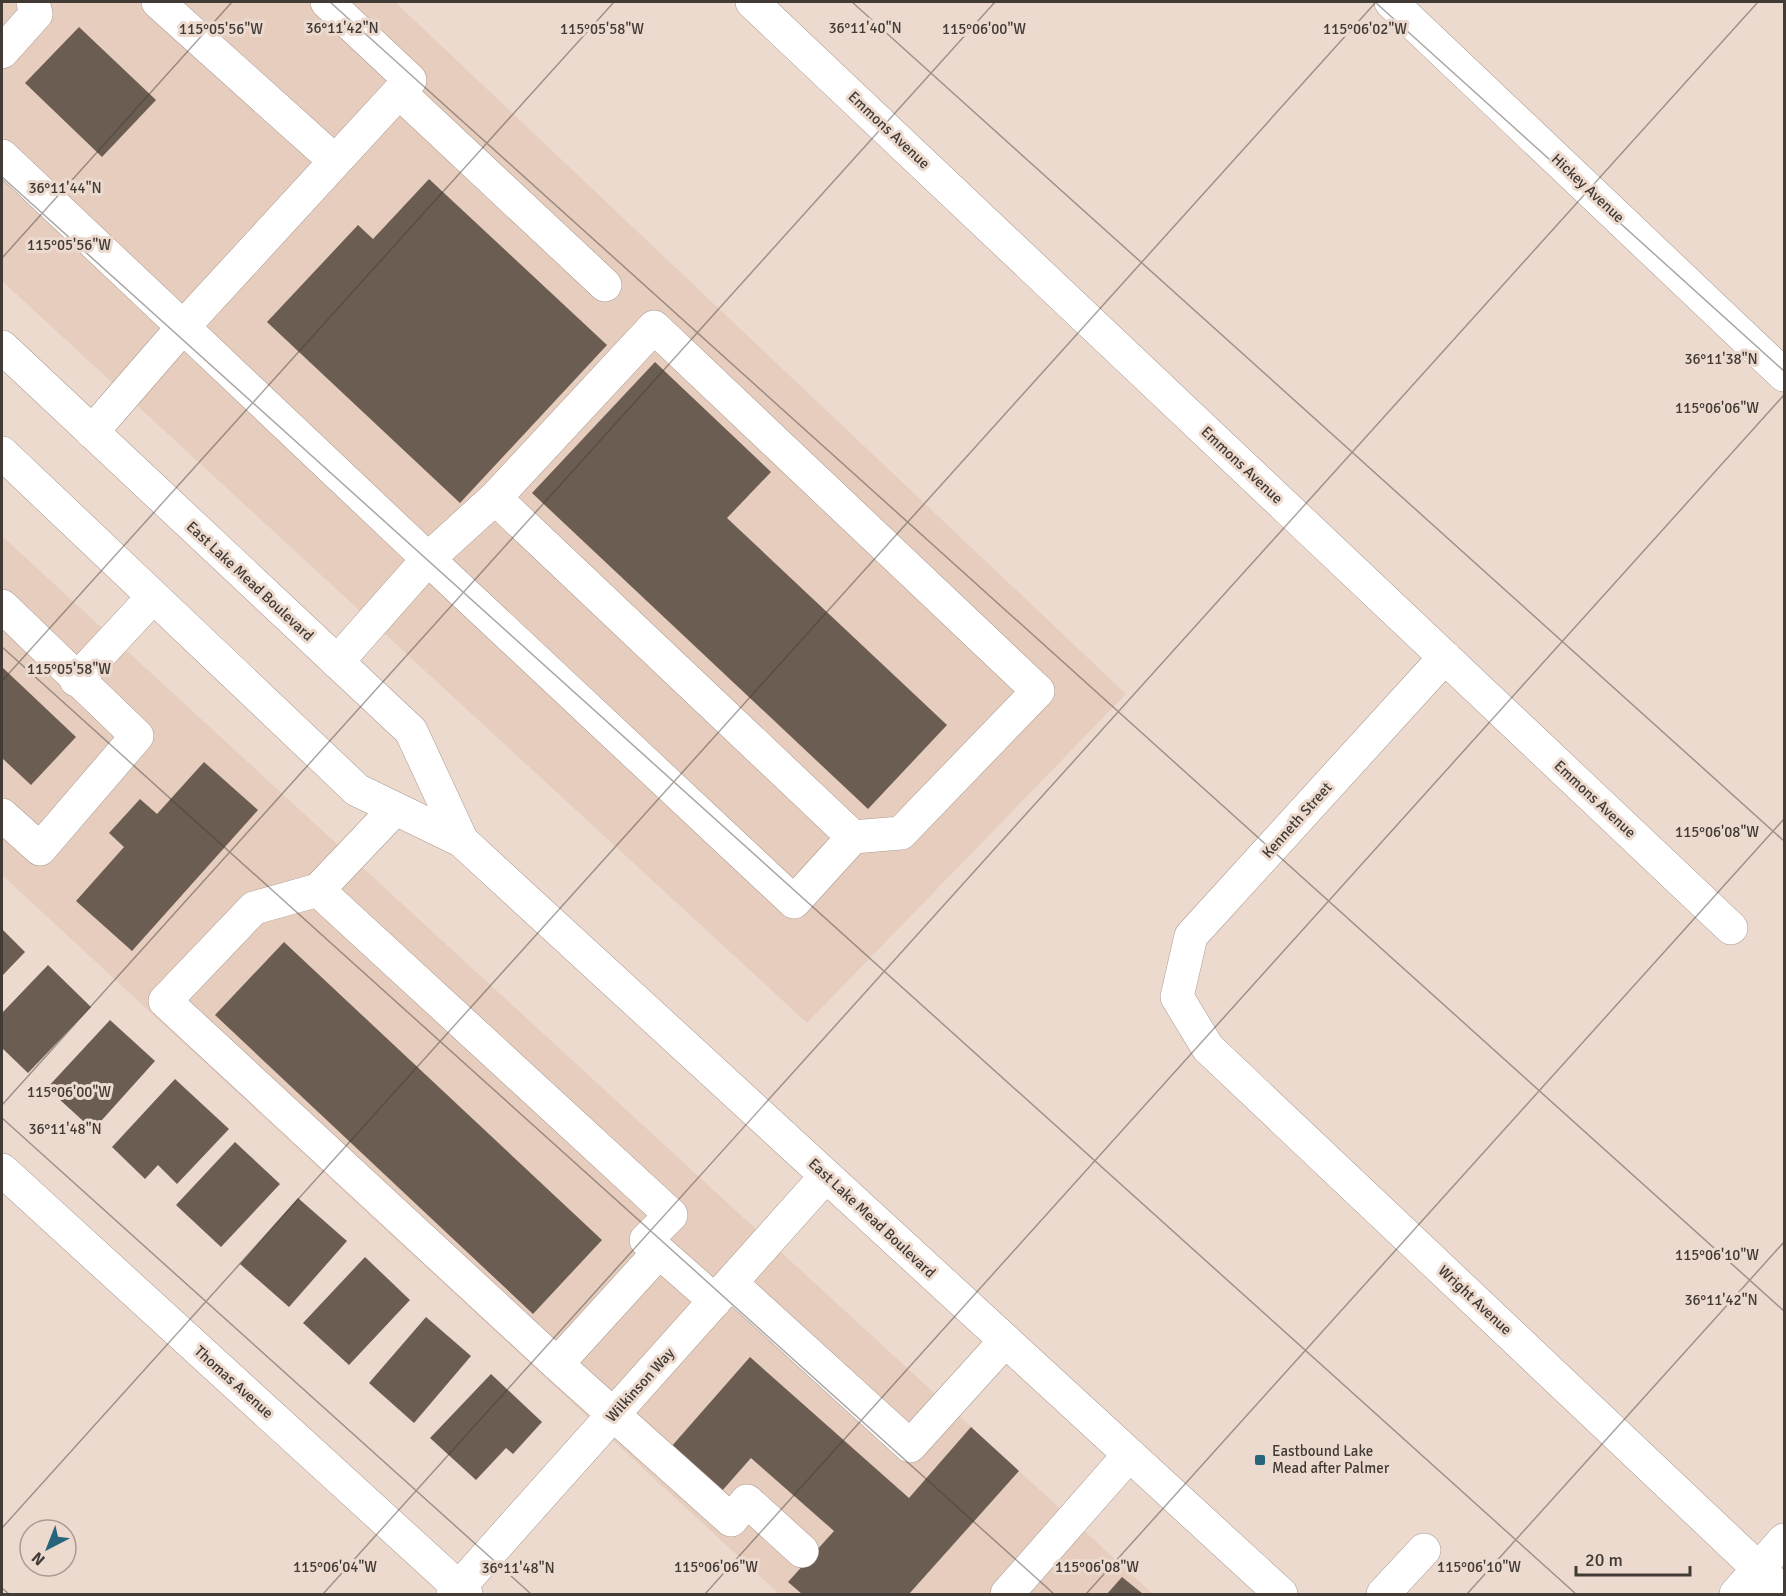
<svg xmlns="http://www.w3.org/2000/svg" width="1786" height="1596" font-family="Signika,sans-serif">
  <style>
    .built { fill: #e6cdbe }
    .building { fill: #6c5d53 }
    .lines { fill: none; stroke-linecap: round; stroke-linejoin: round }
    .minor-casing { stroke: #aa998f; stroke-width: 34 }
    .major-casing { stroke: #aa998f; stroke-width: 34 }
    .minor { stroke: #fff; stroke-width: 33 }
    .major { stroke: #fff; stroke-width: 33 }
    .ticks { fill: none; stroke: #413a35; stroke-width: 1.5; stroke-opacity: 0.45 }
    .poi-dot { fill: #28647b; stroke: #eddacf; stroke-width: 2 }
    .labels { text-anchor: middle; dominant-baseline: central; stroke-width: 6; stroke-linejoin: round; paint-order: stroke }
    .street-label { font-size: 15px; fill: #413a35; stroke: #eddacf }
    .poi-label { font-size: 15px; fill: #413a35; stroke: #eddacf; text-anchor: start }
    .ticks-label { font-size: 15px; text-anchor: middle; fill: #413a35; stroke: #eddacf; stroke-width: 6; stroke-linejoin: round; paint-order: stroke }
  </style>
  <rect width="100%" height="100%" fill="#eddacf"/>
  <path class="built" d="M2,2H395L1126,694L807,1023L2,281Z
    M2,536L1153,1594H779L2,875Z"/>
  <path class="building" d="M79,27L156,100L102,157L25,83Z
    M429,179L607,345L460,503L267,322L358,225L373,239Z
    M655,362L771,472L727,518L947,725L868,809L532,493Z
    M2,667L76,737L31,785L2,758Z
    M204,762L258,810L132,951L76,901L124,847L109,833L140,799L157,814Z
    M2,929L25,952L2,976Z
    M284,942L602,1240L533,1314L215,1015Z
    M48,965L91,1007L28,1073L2,1048V1013Z
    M110,1020L155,1061L93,1130L47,1088Z
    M175,1079L229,1129L177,1184L158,1165L145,1179L112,1147Z
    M235,1142L280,1184L221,1247L176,1205Z
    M298,1198L347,1241L289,1307L240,1264Z
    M365,1257L410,1300L349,1365L303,1323Z
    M426,1317L471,1356L414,1423L369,1383Z
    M750,1357L909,1498L971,1427L1019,1471L909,1594H802L788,1582L834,1531L751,1458L721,1492L671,1447Z
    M491,1374L542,1422L513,1454L506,1448L476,1480L430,1438Z
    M1122,1577L1143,1594H1107Z"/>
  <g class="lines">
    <g class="minor-casing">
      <path id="minor" d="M158,2L335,161
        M327,2L410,80L183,327L428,559L337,662
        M752,2L1731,928
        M1391,2L1784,375
        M2,52L36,14L33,2
        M400,93L605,285
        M2,156L183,327L92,432
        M495,498L853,837L794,902L428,559Z
        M495,498L654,327L1038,691L901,833L853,837
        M2,606L137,736L40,849L2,815
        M1445,657L1191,936L1177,997L1208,1048L1784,1593
        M76,680L153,597
        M395,809L318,890L671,1215L646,1240L715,1301
        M318,890L254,908L165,1001L557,1364L731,1520L747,1501L802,1551
        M2,1170L466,1594
        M731,1283L910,1446L1005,1341
        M557,1364L659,1252
        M453,1594L826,1176
        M1007,1594L1129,1455
        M1383,1594L1424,1550
        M1736,1594L1784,1540"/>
    </g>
    <g class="major-casing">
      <path id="major" d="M2,347L411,731L462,841
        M2,453L357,790L462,841L1281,1594"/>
    </g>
    <use href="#minor" class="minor"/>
    <use href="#major" class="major"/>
  </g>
  <path class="ticks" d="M330,2L1784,1311M852,2L1784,841M1375,2L1784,371M2,177L1576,1594M2,258L232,2M2,647L1054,1594M2,681L614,2M2,1105L995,2M2,1118L531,1594M2,1528L1376,2M2,1588L9,1594M323,1594L1758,2M705,1594L1784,395M1086,1594L1784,819M1467,1594L1784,1242"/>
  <rect class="poi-dot" x="1254" y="1454" width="12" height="12" rx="3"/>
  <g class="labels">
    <g class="street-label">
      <text transform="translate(889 130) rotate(43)">Emmons Avenue</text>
      <text transform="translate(1588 188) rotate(43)">Hickey Avenue</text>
      <text transform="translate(1242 465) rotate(43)">Emmons Avenue</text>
      <text transform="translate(250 581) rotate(43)">East Lake Mead Boulevard</text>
      <text transform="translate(1595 799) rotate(43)">Emmons Avenue</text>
      <text transform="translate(1297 820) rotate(-48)">Kenneth Street</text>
      <text transform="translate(872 1218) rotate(43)">East Lake Mead Boulevard</text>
      <text transform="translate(1475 1300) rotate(43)">Wright Avenue</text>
      <text transform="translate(234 1382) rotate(42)">Thomas Avenue</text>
      <text transform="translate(640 1385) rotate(-48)">Wilkinson Way</text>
    </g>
    <g class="poi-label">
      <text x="1272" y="1451">Eastbound Lake<tspan x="1272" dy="17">Mead after Palmer</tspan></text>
    </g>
  </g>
  <g class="ticks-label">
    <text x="865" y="33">36°11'40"N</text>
    <text x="342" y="33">36°11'42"N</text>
    <text x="221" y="34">115°05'56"W</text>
    <text x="602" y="34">115°05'58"W</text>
    <text x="984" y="34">115°06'00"W</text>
    <text x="1365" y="34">115°06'02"W</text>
    <text x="65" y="193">36°11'44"N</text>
    <text x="69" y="250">115°05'56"W</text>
    <text x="1721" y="364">36°11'38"N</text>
    <text x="1717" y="413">115°06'06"W</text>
    <text x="69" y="674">115°05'58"W</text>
    <text x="1717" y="837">115°06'08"W</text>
    <text x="69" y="1097">115°06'00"W</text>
    <text x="65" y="1134">36°11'48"N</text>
    <text x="1717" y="1260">115°06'10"W</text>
    <text x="1721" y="1305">36°11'42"N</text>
    <text x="335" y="1572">115°06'04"W</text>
    <text x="716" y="1572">115°06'06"W</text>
    <text x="1097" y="1572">115°06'08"W</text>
    <text x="1479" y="1572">115°06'10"W</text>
    <text x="518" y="1573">36°11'48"N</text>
  </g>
  <rect width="1786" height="1596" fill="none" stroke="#413a35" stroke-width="6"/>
  <g transform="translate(48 1548) rotate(222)"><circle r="28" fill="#eddacf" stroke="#a89a91" stroke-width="1.5"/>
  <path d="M0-4.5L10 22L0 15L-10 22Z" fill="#28647b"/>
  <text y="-9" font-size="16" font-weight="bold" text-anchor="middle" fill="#413a35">N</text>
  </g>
  <path d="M1576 1566v9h114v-9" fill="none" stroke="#413a35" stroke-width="3"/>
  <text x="1585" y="1566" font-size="18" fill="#413a35" stroke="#eddacf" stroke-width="4.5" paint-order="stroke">20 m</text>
</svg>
